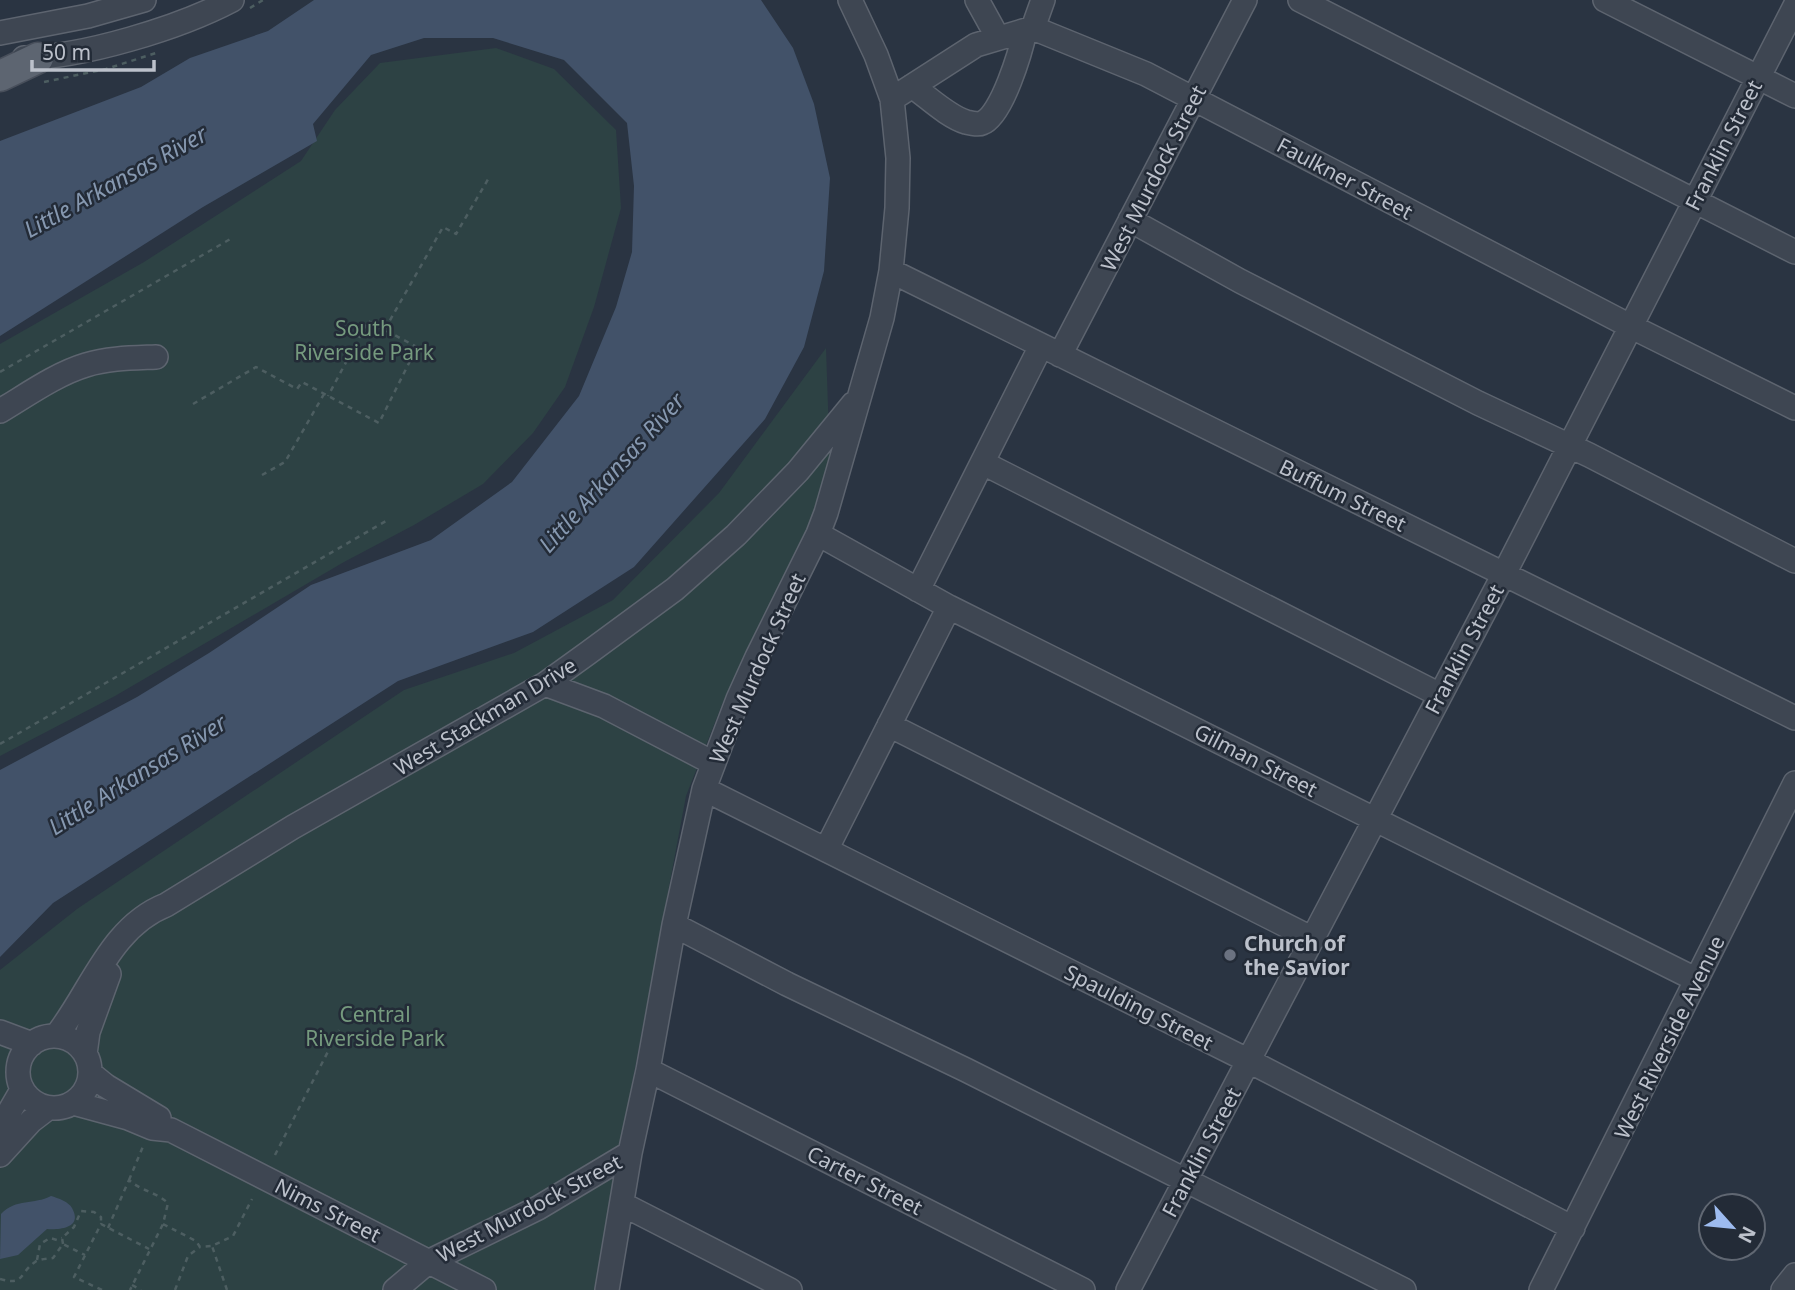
<svg xmlns="http://www.w3.org/2000/svg" width="1795" height="1290" font-family="'Noto Sans',sans-serif">
  <style>
    .green { fill: #2d4244 }
    .water { fill: #425269 }
    .lines { fill: none; stroke-linecap: round; stroke-linejoin: round }
    .minor-casing { stroke: #5d646f; stroke-width: 26 }
    .major-casing { stroke: #484f5b; stroke-width: 33 }
    .path { stroke: #4d5e61; stroke-width: 2.5; stroke-dasharray: 5 5; stroke-linecap: butt }
    .minor { stroke: #3e4652; stroke-width: 23 }
    .major { stroke: #5d6571; stroke-width: 30 }
    .worship-dot { fill: #6b7280; stroke: #232b37; stroke-width: 2.5 }
    .labels { text-anchor: middle; dominant-baseline: central; stroke-width: 5; stroke-linejoin: round; paint-order: stroke }
    .street-label { font-size: 21px; fill: #bcc1cb; stroke: #232b37 }
    .park-label { font-size: 21px; fill: #759a7e; stroke: #232b37 }
    .poi-label { font-size: 21px; font-weight: bold; fill: #bcc1cb; stroke: #232b37; text-anchor: start }
    .water-label { font-size: 23px; font-style: italic; fill: #8698b0; stroke: #232b37 }
  </style>
  <rect width="100%" height="100%" fill="#2a3442"/>
  <path class="green" d="M496,48L554,69L616,130L621,208L594,307L565,387L533,433L483,484L414,525L344,562L115,696L0,756V344L144,262L301,161L335,110L380,63Z
    M826,348L830,464L807,532L765,613L723,702L686,796L608,1213L599,1290H0V970L77,909L404,690L514,653L613,600L719,493Z"/>
  <path class="water" d="M314,0H761L793,48L814,104L830,178L824,271L804,347L765,419L634,567L533,632L398,681L53,903L0,957V770L137,697L209,653L311,585L431,540L512,482L579,396L616,307L632,252L634,186L627,123L564,60L493,38H424L371,55L313,124L317,141L203,207L0,336V141L141,87L190,58L268,31Z
    M51,1196C58,1198 69,1202 72,1208C83,1228 60,1230 47,1229L18,1255L0,1259L1,1214C16,1198 34,1205 51,1196Z"/>
  <g class="lines">
    <g class="minor-casing">
      <path id="minor" d="M977,0L998,38
        M1300,0L1795,252
        M1605,0L1795,96
        M1033,28L1043,0
        M0,33L88,16L144,0
        M24,58C83,57 179,28 232,0
        M912,86C928,97 947,116 966,122C971,123 978,125 982,123C1002,116 1021,50 1025,31
        M892,99L976,45L1033,28L1146,74L1630,326L1795,408
        M1130,220L1240,281L1478,403L1589,455L1795,561
        M891,271L1795,718
        M1060,355L1245,0
        M0,411C27,395 56,374 86,365C109,358 133,358 156,357
        M983,463L1440,695
        M818,534L949,607L1697,980
        M918,590L1041,346
        M545,684L604,706L713,763
        M889,725L1313,939
        M704,789L1249,1061L1573,1228
        M826,850L949,607
        M674,925L787,984L966,1070L1404,1290
        M0,1032L32,1044
        M56,1036C91,992 110,927 166,905L293,827L545,684L588,653L675,589L736,535L798,471L853,404
        M18 1072a36 36 0 1 1 72 0a36 36 0 1 1-72 0Z
        M85,1054L88,1032L109,974
        M648,1070L1083,1290
        M90,1073L106,1086L159,1118
        M73,1103L128,1118L152,1128L171,1130L484,1290
        M0,1128L22,1090
        M0,1155L31,1121L48,1108
        M622,1204L790,1290
        M395,1290L428,1262L538,1208L630,1153
        M607,1290L630,1153L648,1070L674,925L704,789L738,699L757,657L818,534L826,513L882,318L891,271L897,208L898,158L892,99L876,55L850,0
        M1128,1290L1504,574L1795,6
        M1541,1290L1795,783
        M1783,1290L1795,1275"/>
    </g>
    <g class="major-casing">
      <path id="major" d="M0,76L38,58"/>
    </g>
    <path class="path" d="M250,8L263,0
      M44,82L106,69L159,52
      M385,329L443,227L456,234L490,176
      M0,372L232,238
      M193,404L256,367L297,389L302,382L379,423L417,347L368,321L328,396
      M262,475L285,462L324,394
      M0,744L386,521
      M275,1155L339,1030
      M129,1180L144,1144
      M163,1224L196,1241L200,1247L212,1246
      M108,1228L129,1180C141,1191 156,1192 168,1203L163,1224L130,1290
      M63,1244L62,1238L74,1227L81,1211L94,1212L101,1217V1224
      M37,1260L40,1244L50,1238L57,1240L62,1238
      M0,1279C25,1286 19,1273 35,1262C39,1259 47,1259 53,1258L63,1244L85,1255
      M132,1285L141,1290
      M102,1290L74,1277L101,1224L149,1249
      M175,1290L188,1256L200,1247
      M227,1290L212,1246L233,1236L252,1199"/>
    <use href="#minor" class="minor"/>
    <use href="#major" class="major"/>
  </g>
  <circle class="worship-dot" cx="1230" cy="955" r="7"/>
  <g class="labels">
    <g class="street-label">
      <text transform="translate(1723 145) rotate(-63)">Franklin Street</text>
      <text transform="translate(1153 178) rotate(-63)">West Murdock Street</text>
      <text transform="translate(1345 178) rotate(28)">Faulkner Street</text>
      <text transform="translate(1343 495) rotate(26)">Buffum Street</text>
      <text transform="translate(1464 649) rotate(-62)">Franklin Street</text>
      <text transform="translate(757 668) rotate(-66)">West Murdock Street</text>
      <text transform="translate(485 716) rotate(-31)">West Stackman Drive</text>
      <text transform="translate(1256 760) rotate(27)">Gilman Street</text>
      <text transform="translate(1139 1007) rotate(27)">Spaulding Street</text>
      <text transform="translate(1669 1037) rotate(-64)">West Riverside Avenue</text>
      <text transform="translate(1201 1152) rotate(-62)">Franklin Street</text>
      <text transform="translate(865 1180) rotate(27)">Carter Street</text>
      <text transform="translate(529 1208) rotate(-28)">West Murdock Street</text>
      <text transform="translate(328 1210) rotate(27)">Nims Street</text>
    </g>
    <g class="park-label">
      <text x="364" y="328">South<tspan x="364" dy="24">Riverside Park</tspan></text>
      <text x="375" y="1014">Central<tspan x="375" dy="24">Riverside Park</tspan></text>
    </g>
    <g class="poi-label">
      <text x="1244" y="943">Church of<tspan x="1244" dy="24">the Savior</tspan></text>
    </g>
    <g class="water-label">
      <text transform="translate(115 181) rotate(-29)">Little Arkansas River</text>
      <text transform="translate(611 472) rotate(-48)">Little Arkansas River</text>
      <text transform="translate(137 774) rotate(-32)">Little Arkansas River</text>
    </g>
  </g>
  <g transform="translate(1732 1227) rotate(117)"><circle r="33" fill="#232b37" stroke="#606772" stroke-width="2"/>
  <path d="M0-5L12 26L0 18L-12 26Z" fill="#9dbbef"/>
  <text y="-10" font-size="19" font-weight="bold" text-anchor="middle" fill="#bcc1cb">N</text>
  </g>
  <path d="M32 60v10h122v-10" fill="none" stroke="#bcc1cb" stroke-width="3.5"/>
  <text x="42" y="60" font-size="21" fill="#bcc1cb" stroke="#232b37" stroke-width="5" paint-order="stroke">50 m</text>
</svg>
